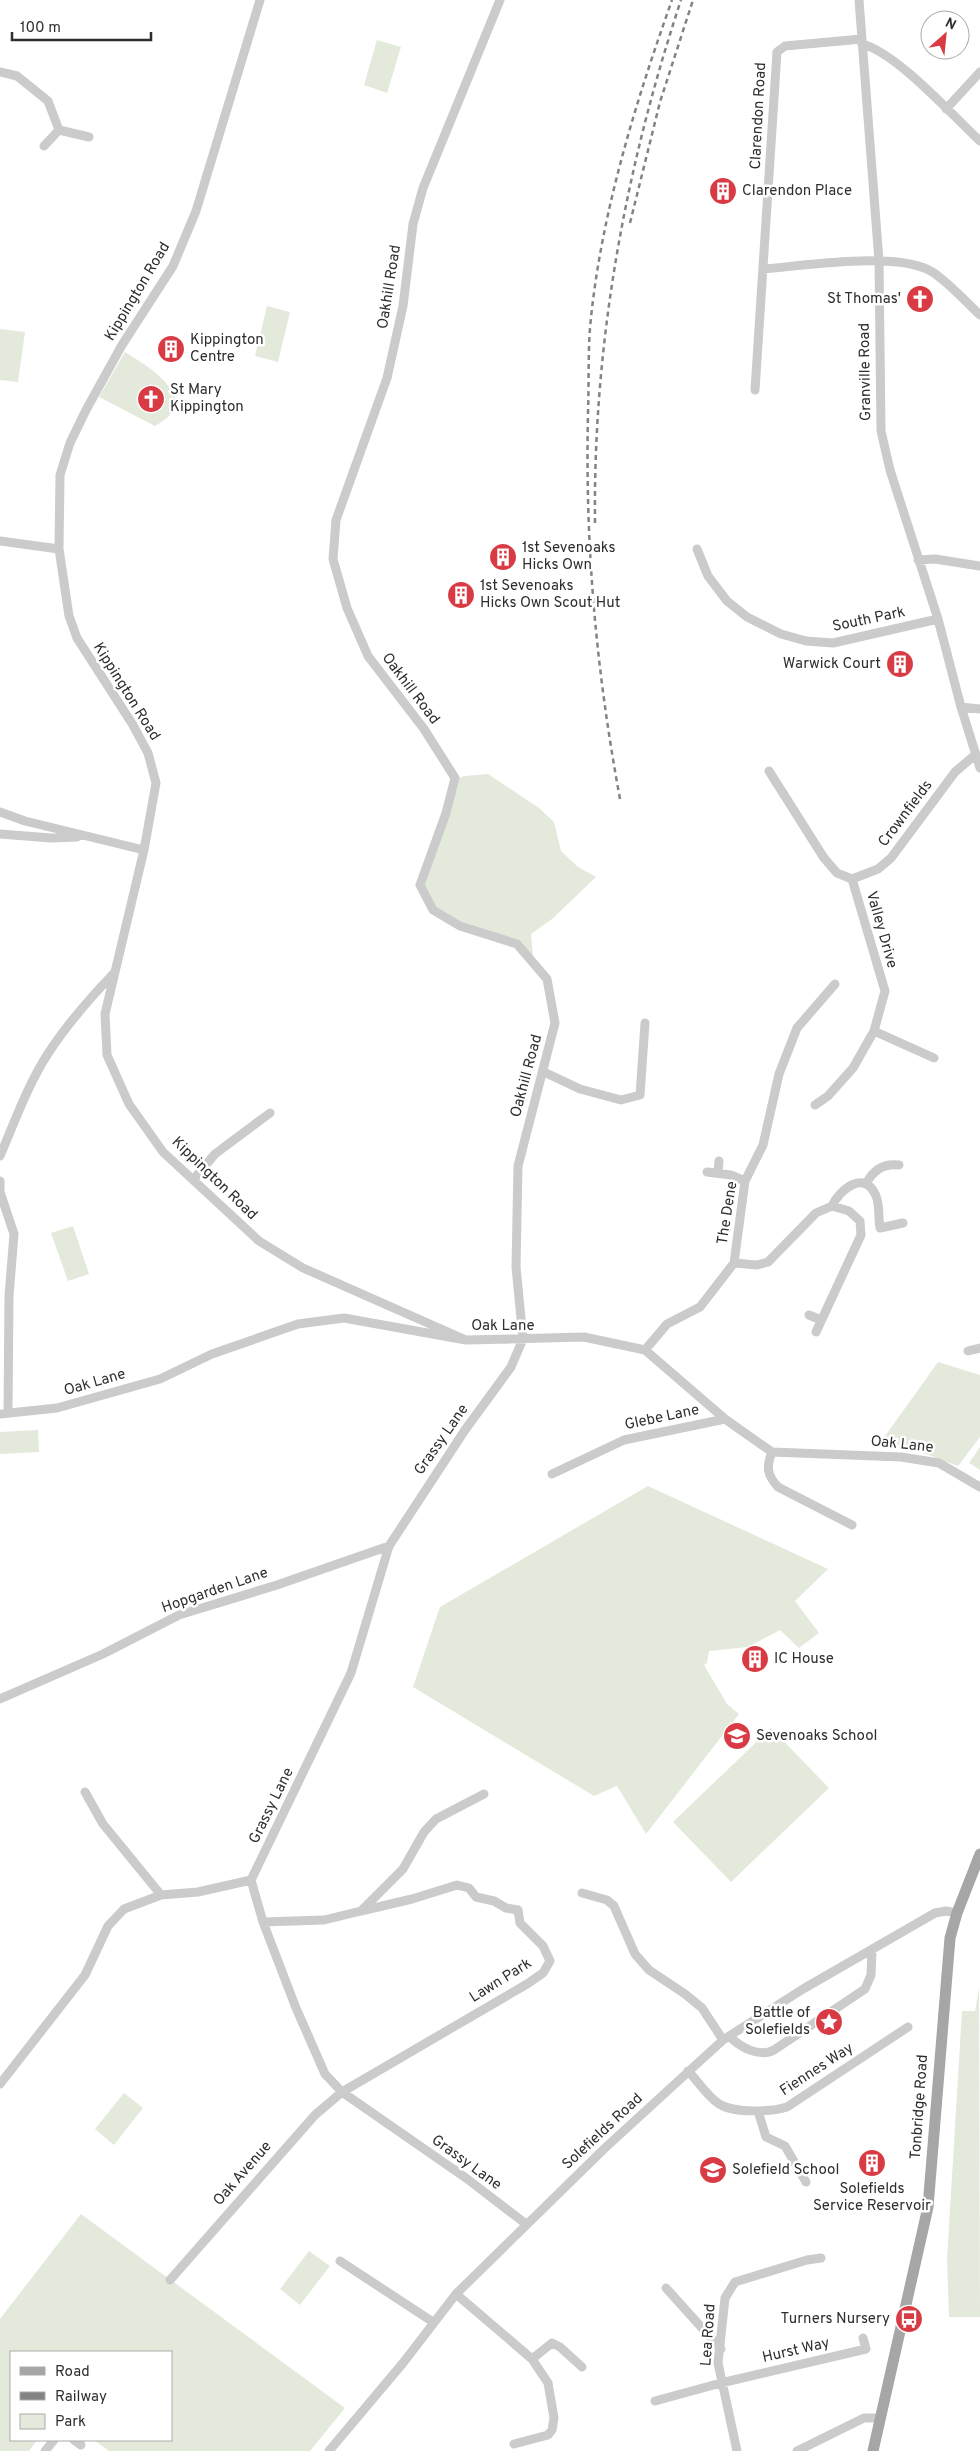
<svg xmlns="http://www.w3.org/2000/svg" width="980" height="2451" font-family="Overpass,sans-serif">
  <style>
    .green { fill: #e3eadc }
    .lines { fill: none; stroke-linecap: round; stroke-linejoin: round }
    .minor { stroke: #cbcbcb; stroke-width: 9 }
    .major { stroke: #a6a6a6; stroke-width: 11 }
    .rail { stroke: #838383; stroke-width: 2.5; stroke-dasharray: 5 4; stroke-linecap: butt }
    .labels { text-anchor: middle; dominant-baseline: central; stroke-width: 5; stroke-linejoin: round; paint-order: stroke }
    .street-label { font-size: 15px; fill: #2e2e2e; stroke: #fff }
    .poi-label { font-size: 15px; fill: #2e2e2e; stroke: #fff; text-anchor: start }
  </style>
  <rect width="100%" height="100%" fill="#fff"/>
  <path class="green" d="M377,40L401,47L387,93L364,85Z
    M267,306L290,312L278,362L255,356Z
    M0,329L25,332L18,382L0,380Z
    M125,352C146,365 168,378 177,401C172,415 167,419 155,426L99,397Z
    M488,774L539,808L554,822L561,851L578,867L596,877L552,919L531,934L533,957L518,943L435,912L421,885L455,780L464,776Z
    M73,1226L89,1274L68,1281L51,1233Z
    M938,1362L980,1375V1437L958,1466L902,1445L878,1446Z
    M38,1430L39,1452L0,1454V1432Z
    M980,1447V1470L969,1463Z
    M648,1486L828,1569L795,1601L819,1633L799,1648L780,1630L748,1647L709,1651L707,1663L704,1665L727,1704L739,1714L646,1834L617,1786L594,1796L413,1687L440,1607Z
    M771,1728L829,1788L731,1882L673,1822Z
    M979,1988L980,2317H949L947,2259L962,2011H975Z
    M124,2093L143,2108L114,2145L95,2129Z
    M81,2214L345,2408L310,2451H109L94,2440H171V2352H11V2440H37L29,2451H0V2319Z
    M309,2251L330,2266L300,2305L280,2289Z"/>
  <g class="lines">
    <path class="minor" d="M260,0L196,211L173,266L122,345L86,410L70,443L60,475L59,549L69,616L77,638L133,725L148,753L156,783L144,850L105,1014L107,1055L129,1104L163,1152L259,1241L303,1268L466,1340
      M500,0L423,188L413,224L403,306L387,378L336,520L333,559L347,608L368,656L424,729L455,778L446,813L420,885L433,910L460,926L517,944L547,979L555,1023L518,1166L516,1267L523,1339L511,1367L465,1430L389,1546L351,1673L251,1880L263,1922L296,2008L325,2074L342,2092L466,2178L526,2224
      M859,0L879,261L881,431L890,470L938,619L961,707L980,768
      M862,44C897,53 952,115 980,141
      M0,72L17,76L48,101L59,130L44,146
      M946,109L980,72
      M59,130L89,137
      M763,269C804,266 900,250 934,273C951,285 965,301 980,315
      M755,390L777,52L785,46L862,39
      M0,541L59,549
      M697,549L708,576L727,601L747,617L781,634L806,641L833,643L938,619
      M918,560L935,559L980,566
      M961,707L980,709
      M769,771L824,858L837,873L852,879L885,991L874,1031L853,1068L828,1096L815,1105
      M0,812L25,821L144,850
      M0,834L51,838L77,837
      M852,879L878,869L891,858L955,772L975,755
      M874,1031L934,1058
      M544,1072L580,1089L621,1100L640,1095L645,1023
      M0,1156C15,1121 28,1084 49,1052C68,1023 90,998 115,972
      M707,1172L731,1175L745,1181
      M718,1173L719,1161
      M193,1180L215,1154L270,1113
      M0,1181V1192L14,1234L9,1296L8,1413
      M866,1184C873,1170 884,1163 899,1165
      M832,1206C840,1189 865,1169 876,1196C880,1205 878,1217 880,1228L903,1223
      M734,1263L757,1265L768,1262L816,1213L832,1206L849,1211L860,1221L861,1235L816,1332
      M809,1315L821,1320
      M645,1350L667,1324L700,1307L734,1263L745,1181L763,1145L779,1074L797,1028L835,984
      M968,1351L980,1348
      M0,1414L57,1408L160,1379L212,1354L298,1324L344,1318L466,1340L584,1337L645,1350L725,1419L772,1452L901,1457L939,1463L980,1487
      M772,1452C766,1467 767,1475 778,1487L852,1525
      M552,1474L624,1440L725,1419
      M0,1699L103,1654L179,1615L277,1585L389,1546
      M85,1792L103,1824L161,1895
      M582,1893L607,1900L614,1906L635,1954L649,1970L685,1994L702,2008L723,2040
      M263,1922L324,1920L361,1911L403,1869L424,1832L436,1819L484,1794
      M729,2036C740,2047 759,2058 774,2050L865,1989L871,1975L872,1950
      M688,2071C698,2081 709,2099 721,2105C735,2113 772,2112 787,2107L908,2027
      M0,2084L85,1975L108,1926L124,1909L161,1895L198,1892L251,1880
      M758,2111L766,2137L785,2146L806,2182
      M340,2261L433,2322
      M170,2280L315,2115L342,2092L527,1984L543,1973L550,1961L543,1946L520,1923L518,1910L506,1908L494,1901L476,1897L469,1888L457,1885L412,1899L361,1911
      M666,2288L721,2349
      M456,2294L532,2359L548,2383L554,2418L552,2430L548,2435L514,2444
      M532,2359L552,2343L560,2347L582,2367
      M655,2401L721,2383L866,2349L863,2338
      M74,2440L81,2445
      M45,2451L54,2440
      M329,2451L403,2363L456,2294L605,2148L723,2040L803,1989L935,1913L946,1911L957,1913
      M737,2451L718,2363L725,2298L735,2282L807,2260L821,2258
      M797,2451L864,2418H881"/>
    <path class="major" d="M873,2451L928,2207L950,1938L957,1913L980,1854"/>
    <path class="rail" d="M630,223L660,102L693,0
      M595,523C593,344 625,169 681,0
      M620,799C596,669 585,546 588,413C589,385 588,356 590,328C600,217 635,104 672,0"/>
  </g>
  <defs>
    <g id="building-disc" transform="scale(1.4375)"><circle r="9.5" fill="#d93b45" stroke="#fff"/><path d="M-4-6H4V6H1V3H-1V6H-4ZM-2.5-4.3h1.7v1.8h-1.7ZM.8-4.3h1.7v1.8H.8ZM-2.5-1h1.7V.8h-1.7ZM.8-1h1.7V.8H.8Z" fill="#fff"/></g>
    <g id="church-disc" transform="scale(1.4375)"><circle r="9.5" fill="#d93b45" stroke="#fff"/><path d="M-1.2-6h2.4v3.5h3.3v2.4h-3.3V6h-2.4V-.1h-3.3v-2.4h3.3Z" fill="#fff"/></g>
    <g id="school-disc" transform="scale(1.4375)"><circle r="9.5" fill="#d93b45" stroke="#fff"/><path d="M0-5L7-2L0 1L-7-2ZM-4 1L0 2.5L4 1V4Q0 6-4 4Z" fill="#fff"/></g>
    <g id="sight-disc" transform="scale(1.4375)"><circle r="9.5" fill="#d93b45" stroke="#fff"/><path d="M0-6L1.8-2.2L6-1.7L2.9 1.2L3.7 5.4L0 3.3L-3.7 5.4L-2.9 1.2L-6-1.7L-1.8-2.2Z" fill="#fff"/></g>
    <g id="bus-disc" transform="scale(1.4375)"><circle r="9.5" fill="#d93b45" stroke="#fff"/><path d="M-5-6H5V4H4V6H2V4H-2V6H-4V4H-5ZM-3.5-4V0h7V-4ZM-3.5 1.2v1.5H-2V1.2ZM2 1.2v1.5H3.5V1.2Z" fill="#fff"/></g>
  </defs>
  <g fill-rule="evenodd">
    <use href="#building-disc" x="723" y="191"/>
    <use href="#church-disc" x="920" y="299"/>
    <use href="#building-disc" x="171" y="349"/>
    <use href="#church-disc" x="151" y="399"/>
    <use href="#building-disc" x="503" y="557"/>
    <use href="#building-disc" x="461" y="595"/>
    <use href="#building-disc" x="900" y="664"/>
    <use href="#building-disc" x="755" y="1659"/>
    <use href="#school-disc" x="737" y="1736"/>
    <use href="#sight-disc" x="829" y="2022"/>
    <use href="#building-disc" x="872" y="2163"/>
    <use href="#school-disc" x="713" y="2170"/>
    <use href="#bus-disc" x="909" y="2319"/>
  </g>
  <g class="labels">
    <g class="street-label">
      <text transform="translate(759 116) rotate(-87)">Clarendon Road</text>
      <text transform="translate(390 287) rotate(-81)">Oakhill Road</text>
      <text transform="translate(138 292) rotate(-59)">Kippington Road</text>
      <text transform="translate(866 372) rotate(-91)">Granville Road</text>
      <text transform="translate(869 620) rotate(-12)">South Park</text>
      <text transform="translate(410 689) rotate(53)">Oakhill Road</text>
      <text transform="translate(126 692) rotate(58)">Kippington Road</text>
      <text transform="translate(906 814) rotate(-53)">Crownfields</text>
      <text transform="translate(881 930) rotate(74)">Valley Drive</text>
      <text transform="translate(527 1076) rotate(-75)">Oakhill Road</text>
      <text transform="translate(214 1179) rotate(44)">Kippington Road</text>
      <text transform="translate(728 1213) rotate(-81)">The Dene</text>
      <text x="503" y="1326">Oak Lane</text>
      <text transform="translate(95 1383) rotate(-16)">Oak Lane</text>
      <text transform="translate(662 1418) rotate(-12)">Glebe Lane</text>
      <text transform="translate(442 1440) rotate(-55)">Grassy Lane</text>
      <text transform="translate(902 1445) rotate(6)">Oak Lane</text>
      <text transform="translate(215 1591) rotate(-19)">Hopgarden Lane</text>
      <text transform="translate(272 1806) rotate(-64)">Grassy Lane</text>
      <text transform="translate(501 1981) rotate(-32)">Lawn Park</text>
      <text transform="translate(817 2070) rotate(-33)">Fiennes Way</text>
      <text transform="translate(920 2107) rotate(-86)">Tonbridge Road</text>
      <text transform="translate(603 2132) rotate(-43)">Solefields Road</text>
      <text transform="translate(466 2163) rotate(36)">Grassy Lane</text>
      <text transform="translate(243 2174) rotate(-49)">Oak Avenue</text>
      <text transform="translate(709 2335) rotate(-86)">Lea Road</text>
      <text transform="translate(796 2351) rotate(-13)">Hurst Way</text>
    </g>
    <g class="poi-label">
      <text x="742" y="191">Clarendon Place</text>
      <text x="901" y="299" text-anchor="end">St Thomas'</text>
      <text x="190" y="340">Kippington<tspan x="190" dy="17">Centre</tspan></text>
      <text x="170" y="390">St Mary<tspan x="170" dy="17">Kippington</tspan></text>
      <text x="522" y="548">1st Sevenoaks<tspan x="522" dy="17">Hicks Own</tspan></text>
      <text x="480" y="586">1st Sevenoaks<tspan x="480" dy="17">Hicks Own Scout Hut</tspan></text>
      <text x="881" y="664" text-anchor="end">Warwick Court</text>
      <text x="774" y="1659">IC House</text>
      <text x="756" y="1736">Sevenoaks School</text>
      <text x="810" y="2013" text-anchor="end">Battle of<tspan x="810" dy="17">Solefields</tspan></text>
      <text x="732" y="2170">Solefield School</text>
      <text x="872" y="2189" text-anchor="middle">Solefields<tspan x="872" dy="17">Service Reservoir</tspan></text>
      <text x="890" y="2319" text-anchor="end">Turners Nursery</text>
    </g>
  </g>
  <rect x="10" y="2351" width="162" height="90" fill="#ffffff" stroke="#ababab"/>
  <rect x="20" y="2367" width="25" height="8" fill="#a6a6a6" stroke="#ababab"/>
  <text x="55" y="2376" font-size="15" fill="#2e2e2e">Road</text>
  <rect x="20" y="2392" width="25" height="8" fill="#838383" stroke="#ababab"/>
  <text x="55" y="2401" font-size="15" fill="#2e2e2e">Railway</text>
  <rect x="20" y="2414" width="25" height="15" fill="#e3eadc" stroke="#ababab"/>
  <text x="55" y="2426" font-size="15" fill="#2e2e2e">Park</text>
  <g transform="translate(945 35) rotate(27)"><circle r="24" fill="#ffffff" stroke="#ababab"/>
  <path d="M0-4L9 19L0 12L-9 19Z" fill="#d93b45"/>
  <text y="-8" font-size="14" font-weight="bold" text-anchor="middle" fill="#2e2e2e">N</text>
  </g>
  <path d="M12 32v8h139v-8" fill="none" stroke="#2e2e2e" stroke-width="2.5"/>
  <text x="20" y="32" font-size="15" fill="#2e2e2e" stroke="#ffffff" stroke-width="4" paint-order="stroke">100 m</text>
</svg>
